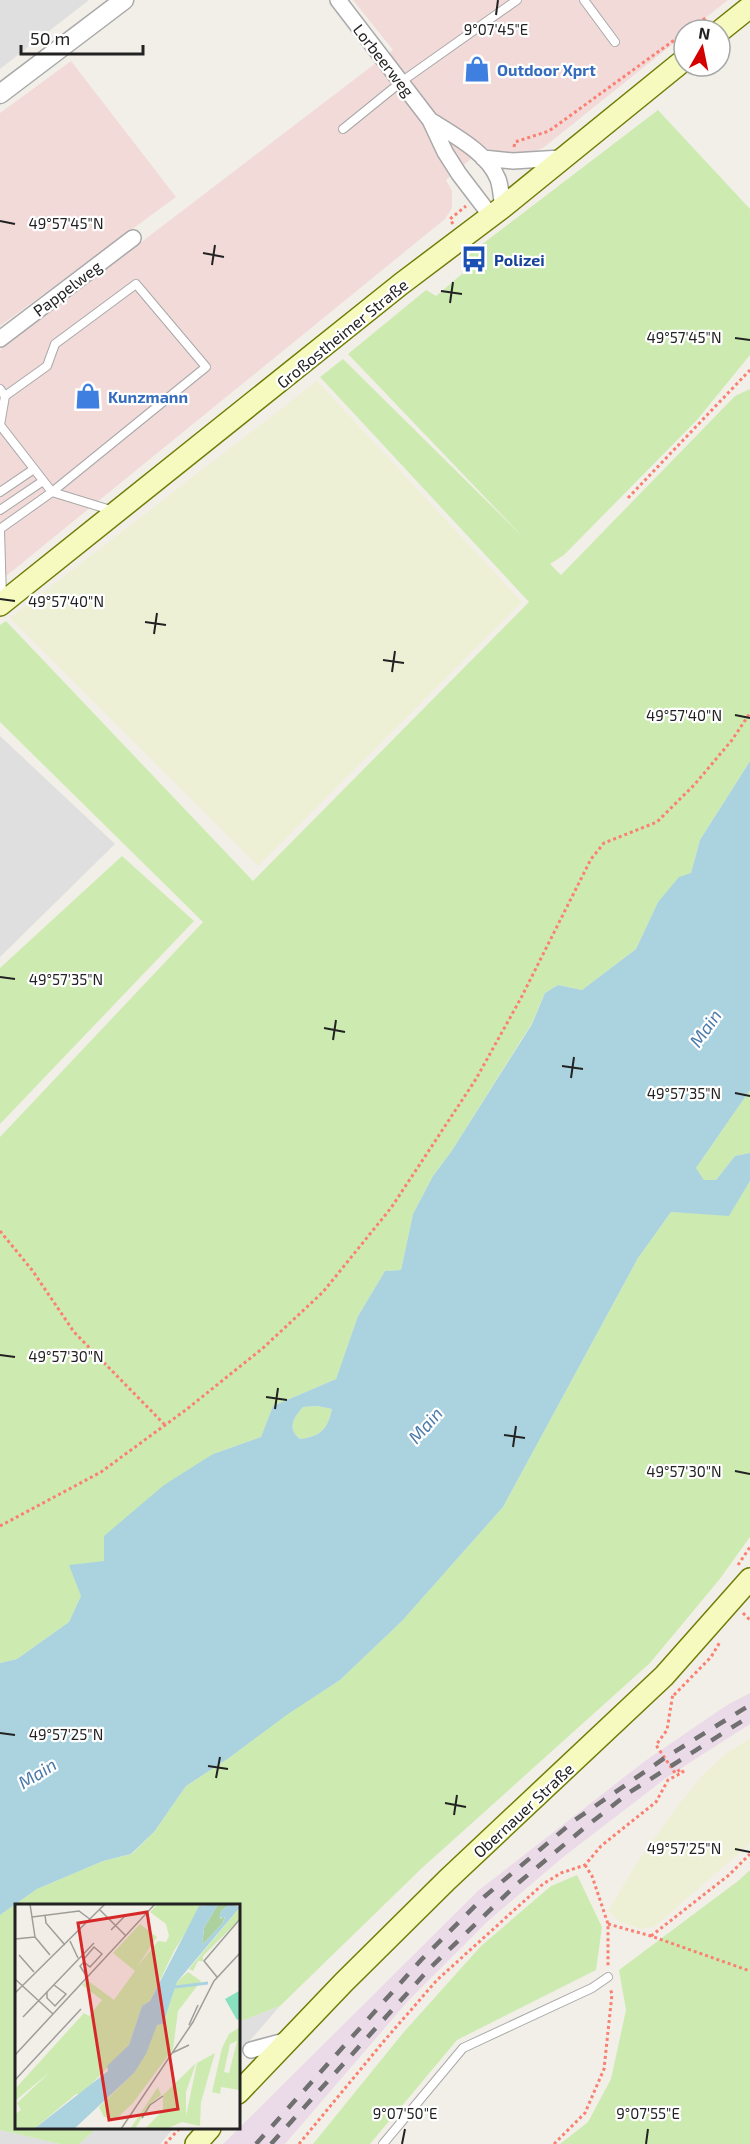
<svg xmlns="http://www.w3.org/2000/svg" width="750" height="2144" font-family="'Exo 2',sans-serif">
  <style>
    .residential { fill: #e0dfdf }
    .commercial { fill: #f2dad9 }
    .industrial { fill: #ebdbe8 }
    .farmland { fill: #eef0d5 }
    .grass { fill: #cdebb0 }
    .water { fill: #aad3df; fill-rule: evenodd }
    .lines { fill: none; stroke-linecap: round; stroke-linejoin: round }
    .service-casing { stroke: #a9a9a9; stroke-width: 10 }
    .minor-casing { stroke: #a9a9a9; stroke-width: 18 }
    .tertiary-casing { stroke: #a9a9a9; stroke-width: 21 }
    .secondary-casing { stroke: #707d05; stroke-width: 24 }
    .path { stroke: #fa8072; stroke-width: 3; stroke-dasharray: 3 3; stroke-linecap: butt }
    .service { stroke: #fff; stroke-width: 8 }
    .minor { stroke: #fff; stroke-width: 15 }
    .tertiary { stroke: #fff; stroke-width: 18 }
    .secondary { stroke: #f7fabf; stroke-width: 21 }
    .rail { stroke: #707070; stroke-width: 4.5; stroke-dasharray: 12 12; stroke-linecap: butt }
    .ticks { fill: none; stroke: #222; stroke-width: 2 }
    .labels { text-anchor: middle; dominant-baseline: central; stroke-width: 4.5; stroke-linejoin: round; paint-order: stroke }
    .street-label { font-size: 16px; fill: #222; stroke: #fff }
    .shop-label { font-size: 16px; font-weight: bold; fill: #366cbe; stroke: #fff; text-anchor: start }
    .transit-label { font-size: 16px; font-weight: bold; fill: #164399; stroke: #fff; text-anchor: start }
    .water-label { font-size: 18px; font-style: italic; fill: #4a7aab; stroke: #fff }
    .inset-river { fill: none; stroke: #aad3df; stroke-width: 3 }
    .inset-road { fill: none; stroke: #9f9d99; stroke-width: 1.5 }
    .view { fill: #d62828; fill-opacity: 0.15; stroke: #d62828; stroke-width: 3 }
    .inset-edge { fill: none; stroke: #222; stroke-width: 3 }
    .ticks-label { font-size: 15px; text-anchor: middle; fill: #222; stroke: #fff; stroke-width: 4.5; stroke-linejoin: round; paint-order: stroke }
  </style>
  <rect width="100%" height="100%" fill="#f2efe9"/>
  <path class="residential" d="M0,0H89L0,69Z
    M0,736L115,844L0,957Z
    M280,2006L239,2053V2022Z
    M97,2128H174L160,2144H79Z
    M0,2130L60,2144H0Z"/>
  <path class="commercial" d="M353,0H728L690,30H684V35L543,148L530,153L517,155L484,148L446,180L452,191V208L445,219L0,581V350L393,50Z
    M71,61L176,197L0,326V113Z"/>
  <path class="industrial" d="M750,1693V1724L666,1778L562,1858L488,1921L408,2001L285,2144H223L479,1890L645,1761L727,1705Z"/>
  <path class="farmland" d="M317,381L522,602L258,866L10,618Z
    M750,1739V1844L654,1927L641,1929L619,1922L608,1910L639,1860L679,1804L702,1776L726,1753Z"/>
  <path class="grass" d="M658,110L750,209V355L697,420L564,555L550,564L561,575L735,396L750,389V761L700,840L691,873L658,902L636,949L582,990L558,985L545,993L532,1023L451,1152L433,1176L413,1214L401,1270L385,1271L358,1316L336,1379L273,1406L261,1437L213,1454L104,1561L81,1596L69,1622L17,1659L0,1663V1137L203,922L0,722V625L6,621L253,881L529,602L320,377L343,359L523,537L348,354L426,290L436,296L469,268L464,258Z
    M122,856L194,921L0,1124V968Z
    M750,1090V1153L735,1156L716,1180H704L696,1168Z
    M750,1181V1537L719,1580L650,1663L422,1868L280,2006L239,2022L238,1906H16V2128H97L79,2144H60L0,2130V1915L37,1889L103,1861L132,1854L154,1832L186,1786L229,1758L287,1714L340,1680L402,1621L503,1507L638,1258L671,1212L729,1215Z
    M317,1406L332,1409C327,1430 321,1436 300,1439C287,1429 293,1418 303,1407Z
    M750,1870V2144H560L588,2122L611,2079L626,2010L619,1970L738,1881Z
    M577,1875L602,1927L596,1970L457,2040L370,2144H313L403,2033L481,1946L551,1886Z"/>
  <path class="water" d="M750,761V1090L696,1168L704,1180H716L735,1156L750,1153V1181L729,1216L671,1212L638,1258L503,1507L402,1621L340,1680L288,1714L229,1758L186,1786L154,1832L131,1854L103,1861L37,1889L0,1915V1663L17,1659L69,1622L81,1596L69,1565L104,1561V1536L164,1485L213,1454L261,1437L273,1406L336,1379L358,1316L385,1271L401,1270L413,1214L433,1176L451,1152L532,1024L545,993L558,985L582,990L636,949L658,902L679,877L691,873L700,840ZM317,1406L332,1409C327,1430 321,1436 300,1439C287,1429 293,1418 303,1407Z"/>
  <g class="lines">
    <g class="service-casing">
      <path id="service" d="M584,0L615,42
        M343,129L401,82L517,0
        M0,389L5,396L47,366L55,344L136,284L206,367L52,492L0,425L5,396
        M0,492L34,469
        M0,510L43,481
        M0,529L52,492L114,511
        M0,531L2,598
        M383,2144L463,2048L592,1988L608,1977"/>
    </g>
    <g class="minor-casing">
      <path id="minor" d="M338,0L430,120L445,152L459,174L491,216
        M430,120C453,135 487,152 498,179C501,187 501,198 503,207
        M483,158L513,161L561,158
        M0,339L133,238
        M251,2050L288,2040"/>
    </g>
    <g class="tertiary-casing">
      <path id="tertiary" d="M0,94L124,0"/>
    </g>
    <g class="secondary-casing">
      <path id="secondary" d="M720,31L750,7
        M0,605L401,284L503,207L684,60
        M238,2093L344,1982L447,1880L664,1676L750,1579
        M196,2144L210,2128"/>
    </g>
    <path class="path" d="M688,30L707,17
      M514,147L515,142L549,131L684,33
      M453,224L450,219L466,206
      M628,498L750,370
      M0,1231L32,1270L74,1332L165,1425
      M0,1526L101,1472L187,1409L263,1348L323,1292L391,1208L476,1079L521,998L591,859L604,843L657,822L695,784L732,740L750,713
      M738,1565L750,1547
      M743,1613L750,1620
      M674,1695L711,1657L720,1642
      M585,1865L592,1876L608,1924V1966
      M608,1924L651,1936L750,1971
      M651,1936L729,1875L750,1854
      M165,2144L180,2128
      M299,2144L384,2041L437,1980L543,1884L561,1873L585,1865L601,1846L656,1802L668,1780L683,1772L681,1769L675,1773L656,1745L667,1730L673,1693
      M554,2144L585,2113L604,2069L612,1994L610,1988"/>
    <use href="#service" class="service"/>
    <use href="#minor" class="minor"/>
    <use href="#tertiary" class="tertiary"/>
    <use href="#secondary" class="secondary"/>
    <path class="rail" d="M256,2144L422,1959L484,1897L575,1820L666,1757L750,1705
      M271,2144L431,1967L517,1884L583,1829L630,1792L750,1716"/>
  </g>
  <path class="ticks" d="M496,15L498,0M0,221L15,224M203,253L224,257M212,265L215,245M441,291L462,294M450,303L453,282M735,338L750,340M0,599L15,601M145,622L166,625M154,634L157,613M383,660L404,663M392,672L395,651M735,715L750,718M0,977L15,979M324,1028L345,1032M333,1040L336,1020M562,1066L583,1069M571,1078L574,1057M735,1093L750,1096M0,1355L15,1357M266,1397L287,1400M275,1409L278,1388M504,1435L525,1438M513,1447L516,1426M735,1471L750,1474M0,1733L15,1735M208,1766L228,1769M216,1778L220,1757M445,1803L466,1807M454,1815L457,1795M735,1849L750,1852M402,2144L405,2129M646,2144L648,2129"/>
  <defs>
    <g id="shop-bare" transform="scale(2.07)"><path d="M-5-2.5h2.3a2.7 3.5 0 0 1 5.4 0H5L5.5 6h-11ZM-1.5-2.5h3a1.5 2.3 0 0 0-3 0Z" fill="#3f7fe0" stroke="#fff" stroke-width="2.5" paint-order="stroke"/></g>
    <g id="bus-bare" transform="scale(2.07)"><path d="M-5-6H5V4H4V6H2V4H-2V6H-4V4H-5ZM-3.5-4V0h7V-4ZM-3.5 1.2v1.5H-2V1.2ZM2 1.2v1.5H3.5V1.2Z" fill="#1a4fb4" stroke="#fff" stroke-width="2.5" paint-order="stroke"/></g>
  </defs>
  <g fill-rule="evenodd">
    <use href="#shop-bare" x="477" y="69"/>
    <use href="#bus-bare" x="474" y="259"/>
    <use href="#shop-bare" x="88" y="396"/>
  </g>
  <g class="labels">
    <g class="street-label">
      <text transform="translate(384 60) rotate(52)">Lorbeerweg</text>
      <text transform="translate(67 288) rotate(-37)">Pappelweg</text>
      <text transform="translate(342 333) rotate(-39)">Großostheimer Straße</text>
      <text transform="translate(523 1810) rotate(-43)">Obernauer Straße</text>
    </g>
    <g class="shop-label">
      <text x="497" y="69">Outdoor Xprt</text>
      <text x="108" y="396">Kunzmann</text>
    </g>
    <g class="transit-label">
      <text x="494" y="259">Polizei</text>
    </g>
    <g class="water-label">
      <text transform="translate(705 1028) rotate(-55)">Main</text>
      <text transform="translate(425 1425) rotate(-49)">Main</text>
      <text transform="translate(37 1773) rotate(-32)">Main</text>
    </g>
  </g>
  <g transform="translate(15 1904)">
    <rect width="225" height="225" fill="#f2efe9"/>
    <path d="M143,0H188L159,47L135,97L127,102L114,141L67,190H61L19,225H0V210L6,206L2,199L35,168L0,197V185L69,109L74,112L87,96L67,81L72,76L99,96L120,67L98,49L125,20L142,33L122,63L143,37L151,38L154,32L151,20L135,8ZM225,3V15L188,52V57H183L178,67L174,65ZM173,68L186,77L163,107L158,145L118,199L101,215L89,213L84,203L119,169L142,121L148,120L162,78ZM225,123V186L206,183L205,190L197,188L207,144L214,130ZM222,137L214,169L209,168L215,140ZM200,149L186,198L185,222L167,218L151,225H130L148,206V191L181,159L171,188V212L182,159ZM143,183L146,191L135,200L120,225H115Z" fill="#cdebb0" fill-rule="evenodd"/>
    <path d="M203,0H215L206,7L205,15L210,12L207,20L187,41L189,24Z" fill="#add19e"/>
    <path d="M224,87L225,114L222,116L210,95Z" fill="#88e0be"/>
    <path d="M203,0L189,24L187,41L207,20L210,13L204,14L206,7L215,0L225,3L162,78L148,120L142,121L131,150L119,169L59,225H19L93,167L92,162L114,141L127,102L135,97L184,2Z" fill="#aad3df"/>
    <path class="inset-river" d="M160,83L193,79"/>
    <path class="inset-road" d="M15,0L20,33M85,6L111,32M30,11L31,19L50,41M17,13L64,7L76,16M96,26L111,11M20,33L35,51M0,35L20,33M55,37L63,54M4,51L19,68M66,52L69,55L79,43L87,50L75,63L69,58L65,62L72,73M202,73L189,57L225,15M0,75L38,110M32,88V94L40,102L51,90L39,81M0,89L90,0M8,113L79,39M174,121L183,101M157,149L174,141M0,151L140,0M0,176L66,105M127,214L135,201L148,192M106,225L178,118L199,77L225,49"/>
    <path class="view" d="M132,8L163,205L94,216L63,19Z"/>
    <rect width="225" height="225" class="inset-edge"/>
  </g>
  <g class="ticks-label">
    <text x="496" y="35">9°07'45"E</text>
    <text x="66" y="229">49°57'45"N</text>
    <text x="684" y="343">49°57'45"N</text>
    <text x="66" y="607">49°57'40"N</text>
    <text x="684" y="721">49°57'40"N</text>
    <text x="66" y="985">49°57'35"N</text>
    <text x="684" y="1099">49°57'35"N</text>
    <text x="66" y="1362">49°57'30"N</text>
    <text x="684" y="1477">49°57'30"N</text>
    <text x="66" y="1740">49°57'25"N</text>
    <text x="684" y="1854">49°57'25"N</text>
    <text x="405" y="2119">9°07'50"E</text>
    <text x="648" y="2119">9°07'55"E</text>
  </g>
  <g transform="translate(702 48) rotate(9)"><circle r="28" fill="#ffffff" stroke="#a7a7a7" stroke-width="1.5"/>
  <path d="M0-4.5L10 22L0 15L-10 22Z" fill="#d40000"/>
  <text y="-9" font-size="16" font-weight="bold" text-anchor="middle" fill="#222222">N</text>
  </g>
  <path d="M21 45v9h122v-9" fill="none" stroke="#222222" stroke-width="3"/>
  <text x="30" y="45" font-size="18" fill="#222222" stroke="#ffffff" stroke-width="4.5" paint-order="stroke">50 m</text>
</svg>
